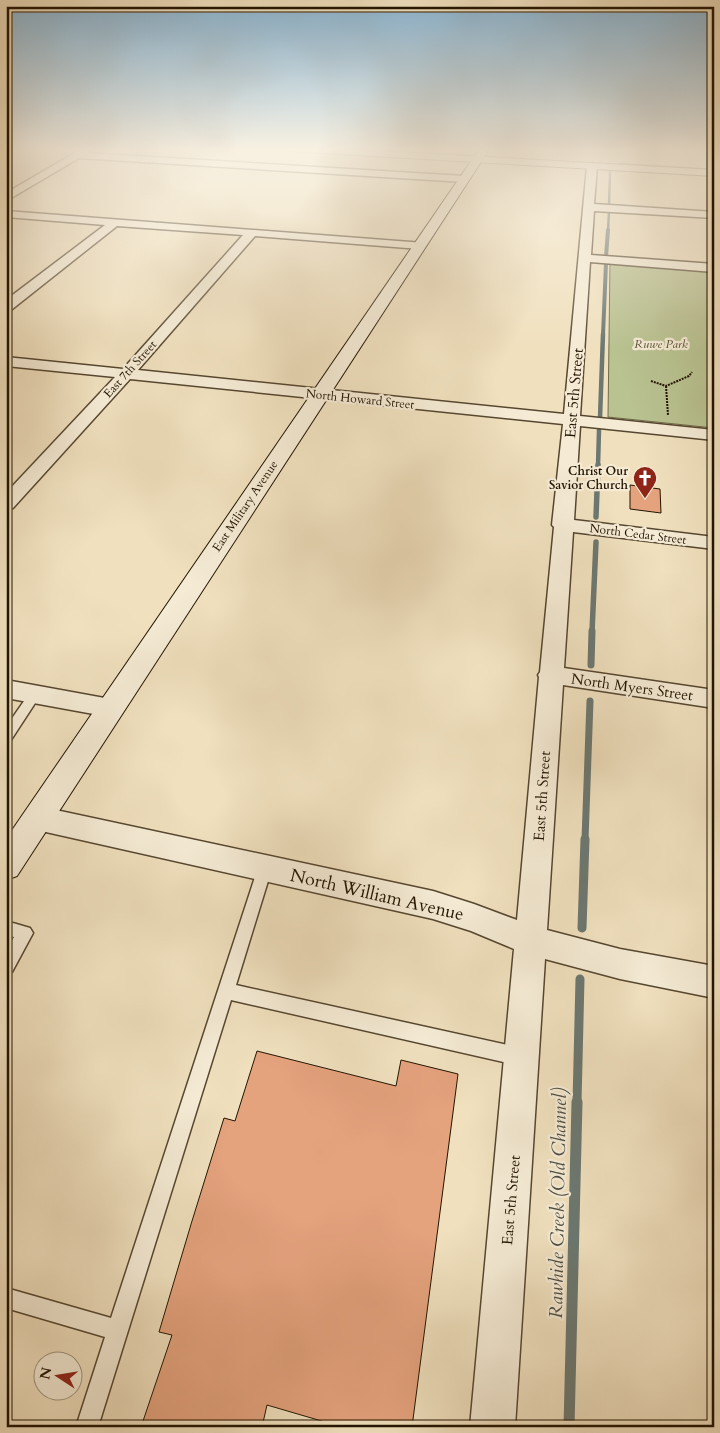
<svg xmlns="http://www.w3.org/2000/svg" width="720" height="1433" font-family="Cardo,serif">
  <style>
    .green { fill: #b9c291; stroke: #6e6b49 }
    .lines { fill: none; stroke-linecap: round; stroke-linejoin: round }
    .stream-far6 { stroke: #6c7871; stroke-width: 2.5 }
    .stream-far5 { stroke: #6c7871; stroke-width: 4 }
    .stream-far4 { stroke: #6c7871; stroke-width: 4.5 }
    .stream-far3 { stroke: #6c7871; stroke-width: 5.5 }
    .stream-far2 { stroke: #6c7871; stroke-width: 7 }
    .stream-far1 { stroke: #6c7871; stroke-width: 9 }
    .stream { stroke: #6c7871; stroke-width: 11 }
    .building { fill: #e4a27d; stroke: #221401 }
    .service-casing { stroke: #564730; stroke-width: 3 }
    .minor-casing { stroke: #564730; stroke-width: 3 }
    .tertiary-casing { stroke: #564730; stroke-width: 2 }
    .secondary-casing { stroke: #221401; stroke-width: 2 }
    .path { stroke: #221401; stroke-width: 2; stroke-dasharray: 2 1; stroke-linecap: butt }
    .service { fill: #f5ebd5; fill-rule: evenodd }
    .minor { fill: #f5ebd5; fill-rule: evenodd }
    .tertiary { fill: #f5ebd5; fill-rule: evenodd }
    .secondary { fill: #f5ebd5; fill-rule: evenodd }
    .labels { text-anchor: middle; dominant-baseline: central; stroke-width: 4.5; stroke-linejoin: round; paint-order: stroke }
    .far-park-label { font-size: 12px; font-style: italic; fill: #575133; stroke: #f5ebd5 }
    .far-street-label { font-size: 12px; fill: #221401; stroke: #f5ebd5 }
    .far-poi-label { font-size: 12px; font-weight: bold; fill: #221401; stroke: #f5ebd5; text-anchor: end }
    .street-label { font-size: 15px; fill: #221401; stroke: #f5ebd5 }
    .near-street-label { font-size: 18px; fill: #221401; stroke: #f5ebd5 }
    .near-water-label { font-size: 19px; font-style: italic; fill: #4d4e42; stroke: #f5ebd5 }
  </style>
  <rect width="100%" height="100%" fill="#f0e0be"/>
  <filter id="stains"><feTurbulence type="fractalNoise" baseFrequency=".004" numOctaves="4"/><feColorMatrix values="0 0 0 0 .2 0 0 0 0 .09 0 0 0 0 .02 0 0 0 .5 -.17"/></filter>
  <radialGradient id="worn" r=".72"><stop offset=".6" stop-color="#630" stop-opacity="0"/><stop offset="1" stop-color="#630" stop-opacity=".3"/></radialGradient>
  <path class="green" d="M610,263L714,271V428L608,417Z"/>
  <g class="lines">
    <path class="stream-far6" d="M620,164L714,170
      M609,206L610,172
      M608,231L609,211"/>
    <path class="stream-far5" d="M606,257L608,230
      M603,335L606,263"/>
    <path class="stream-far4" d="M600,418L603,334
      M598,466L599,430"/>
    <path class="stream-far3" d="M596,517L598,465
      M592,632L596,542"/>
    <path class="stream-far2" d="M591,665L592,631
      M585,840L590,701"/>
    <path class="stream-far1" d="M582,928L585,839
      M577,1103L580,979"/>
    <path class="stream" d="M569,1427L577,1102"/>
  </g>
  <path class="building" d="M630,485L660,489L661,513L630,509Z
    M257,1051L396,1086L401,1060L458,1074L412,1427H342L267,1405L262,1427H141L172,1335L159,1332L192,1221L224,1118L235,1121Z"/>
  <g class="lines">
    <g class="service-casing">
      <path id="service" d="M35,690L41,694L11,740L6,742V727L31,691Z
        M265,862L270,863L272,868L236,985L521,1048L527,1051L530,1057L527,1063L521,1066L231,1000L98,1427H76L105,1337L6,1308V1288L111,1318L258,868L260,863Z
        M6,921L30,928L33,933L12,972L6,975V951L14,937L6,935Z"/>
    </g>
    <g class="minor-casing">
      <path id="minor" d="M83,148H93L87,153L464,176L469,179L464,182L79,158L6,201V193Z
        M592,163L597,166L594,204L714,212V218L594,211L591,255L714,264V272L590,262L580,416L714,430V440L580,426L574,520L714,537V549L573,532L564,668L714,690V708L563,685L547,930L620,949L714,966V998L620,979L545,959L515,1427H470L514,949L471,931L433,919L37,830L27,826L23,818L27,810L37,806L433,891L474,904L517,920L539,677L538,675L540,672L554,527L552,525L563,424L130,379L13,508L6,510V493L115,377L6,366V357L123,369L243,235L117,226L11,310L6,311V300L105,225L6,217V211L424,243L426,245L424,247L420,249L255,236L138,370L564,414L587,166Z
        M6,680L110,699L119,701L122,708L119,715L110,717L6,698Z"/>
    </g>
    <g class="tertiary-casing">
      <path id="tertiary" d="M281,148H330L714,170V176L286,151Z"/>
    </g>
    <g class="secondary-casing">
      <path id="secondary" d="M480,148H490L17,876L6,880V839Z"/>
    </g>
    <path class="path" d="M651,381L666,386L689,376L692,372
      M666,386L668,415"/>
    <use href="#service" class="service"/>
    <use href="#minor" class="minor"/>
    <use href="#tertiary" class="tertiary"/>
    <use href="#secondary" class="secondary"/>
  </g>
  <linearGradient id="sky" x2="0" y2="1"><stop stop-color="#8ab7d6"/><stop offset="0.43" stop-color="#f8f1e2"/><stop offset="1" stop-color="#f8f1e2" stop-opacity="0"/></linearGradient>
  <rect width="720" height="348" fill="url(#sky)"/>
  <defs>
    <g id="church-pin" transform="scale(1.25)"><path d="M0 17L-7.5 6A9.5 9.5 0 1 1 7.5 6Z" fill="#8f2418" stroke="#f5ebd5"/><path d="M-1.2-6h2.4v3.5h3.3v2.4h-3.3V6h-2.4V-.1h-3.3v-2.4h3.3Z" fill="#fff"/></g>
  </defs>
  <g fill-rule="evenodd">
    <use href="#church-pin" x="645" y="478"/>
  </g>
  <g class="labels">
    <g class="far-park-label">
      <text x="661" y="344">Ruwe Park</text>
    </g>
    <g class="far-street-label">
      <text transform="translate(130 369) rotate(-48)">East 7th Street</text>
      <text transform="translate(360 399) rotate(6)">North Howard Street</text>
      <text transform="translate(245 506) rotate(-56)">East Military Avenue</text>
      <text transform="translate(638 534) rotate(7)">North Cedar Street</text>
    </g>
    <g class="far-poi-label">
      <text x="628" y="471">Christ Our<tspan x="628" dy="14">Savior Church</tspan></text>
    </g>
    <g class="street-label">
      <text transform="translate(574 393) rotate(-85)">East 5th Street</text>
      <text transform="translate(632 687) rotate(8)">North Myers Street</text>
      <text transform="translate(542 796) rotate(-86)">East 5th Street</text>
      <text transform="translate(511 1200) rotate(-85)">East 5th Street</text>
    </g>
    <g class="near-street-label">
      <text transform="translate(377 895) rotate(13)">North William Avenue</text>
    </g>
    <g class="near-water-label">
      <text transform="translate(558 1203) rotate(-89)">Rawhide Creek (Old Channel)</text>
    </g>
  </g>
  <rect width="720" height="1433" fill="none" stroke="#f0e0be" stroke-width="25"/>
  <rect x="8" y="8" width="705" height="1418" fill="none" stroke="#221401" stroke-width="2.5"/>
  <rect x="12" y="12" width="695" height="1408" fill="none" stroke="#221401"/>
  <g transform="translate(58 1376) rotate(282)"><circle r="24" fill="#f5ebd5" stroke="#a19580"/>
  <path d="M0-4L9 19L0 12L-9 19Z" fill="#8f2418"/>
  <text y="-8" font-size="14" font-weight="bold" text-anchor="middle" fill="#221401">N</text>
  </g>
  <rect width="100%" height="100%" filter="url(#stains)"/>
  <rect width="100%" height="100%" fill="url(#worn)"/>
</svg>
